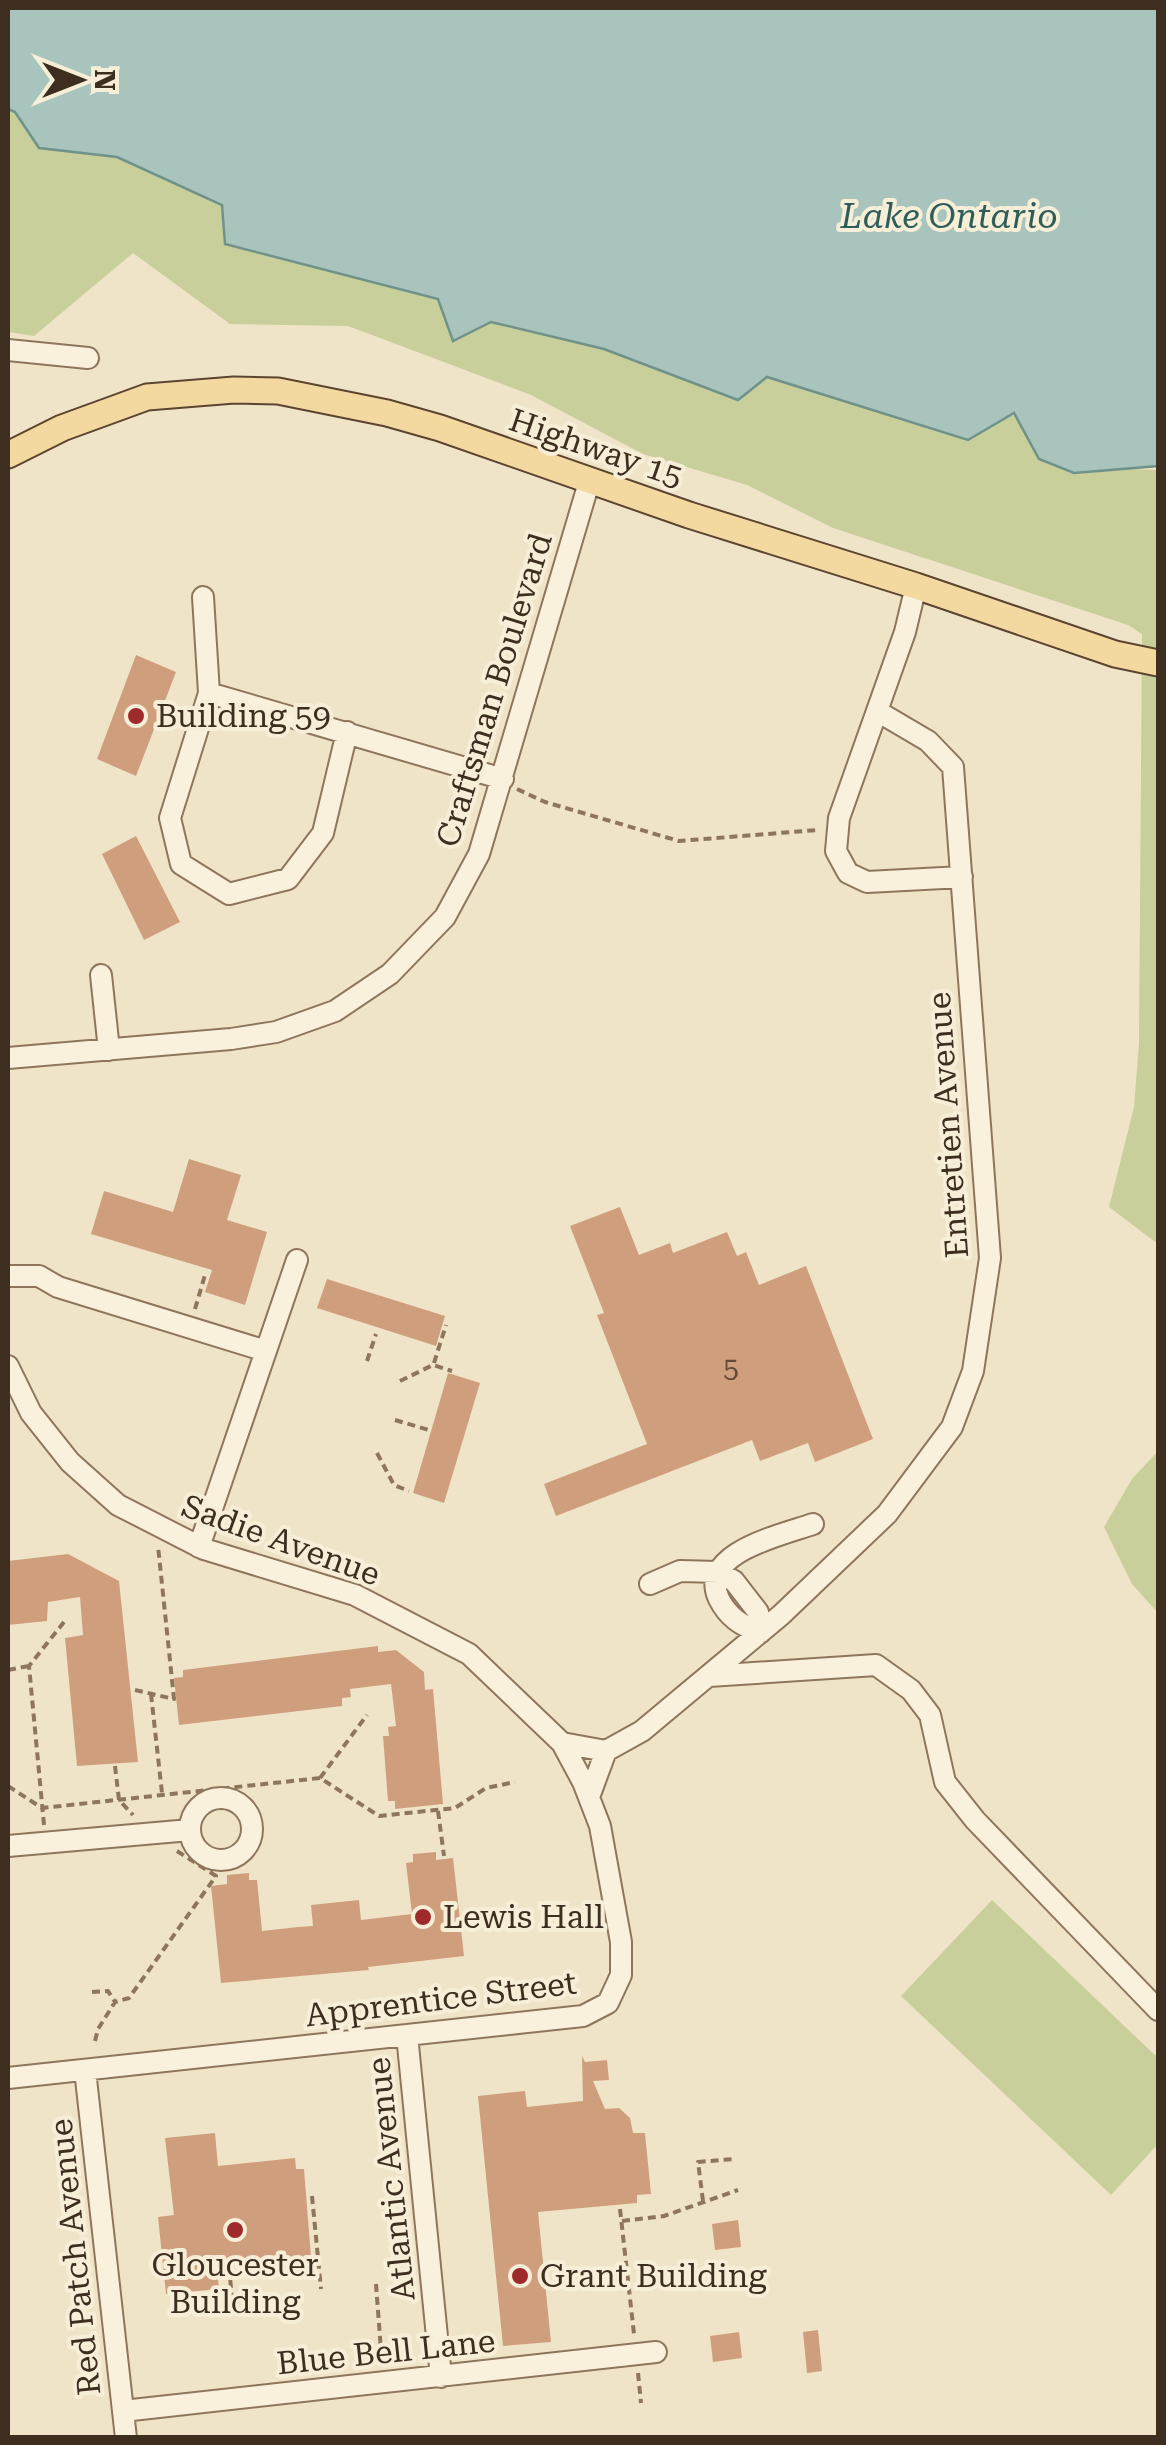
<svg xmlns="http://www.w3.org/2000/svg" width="1166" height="2445" font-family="'Roboto Serif',serif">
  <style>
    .green { fill: #c9cf9b }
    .water { fill: #a9c4bc; stroke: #6f938a; stroke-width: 2.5 }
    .building { fill: #cf9f7d }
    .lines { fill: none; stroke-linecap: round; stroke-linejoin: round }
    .minor-casing { stroke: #8d765c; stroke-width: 24 }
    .major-casing { stroke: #5b4430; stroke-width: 29 }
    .path { stroke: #8d765c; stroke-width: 4; stroke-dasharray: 8 5; stroke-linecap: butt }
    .minor { stroke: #faf1dc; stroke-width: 20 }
    .major { stroke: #f3d9a0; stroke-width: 25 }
    .poi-dot { fill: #9e2a2b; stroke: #f7eed8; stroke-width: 4 }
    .labels { text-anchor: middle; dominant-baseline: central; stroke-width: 8; stroke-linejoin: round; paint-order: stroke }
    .number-label { font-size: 28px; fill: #624a37 }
    .street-label { font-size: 32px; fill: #3d2e20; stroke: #f7eed8 }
    .poi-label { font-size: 32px; fill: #3d2e20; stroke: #f7eed8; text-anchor: start }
    .water-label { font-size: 35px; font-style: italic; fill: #2f5d5a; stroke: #f7eed8 }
  </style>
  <rect width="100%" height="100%" fill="#f0e4c8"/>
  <path class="green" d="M8,77L945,406L1038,419L1105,468L1158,470V1244L1109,1207L1134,1107L1139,1043L1142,634L1128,625L833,528L747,485L643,454L531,395L348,326L230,324L133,253L34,336L8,332Z
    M1158,1451V1613L1132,1584L1104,1527L1132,1479Z
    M992,1900L1158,2058V2144L1111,2195L901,1996Z"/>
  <path class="water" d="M8,8H1158V466L1074,473L1039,459L1014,413L968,440L767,377L738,400L604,349L491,322L453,341L438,299L225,244L222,205L117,157L39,148L15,112L8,109Z"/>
  <path class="building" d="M136,655L176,672L136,776L97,759Z
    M136,836L180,922L144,940L102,854Z
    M189,1159L241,1175L227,1220L267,1232L245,1305L205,1292L212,1270L91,1234L104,1191L173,1212Z
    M620,1207L639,1255L670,1243L673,1253L727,1232L737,1256L746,1252L759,1285L806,1266L873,1439L815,1462L808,1443L760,1461L752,1440L556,1516L544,1484L647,1444L597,1315L604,1313L570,1226Z
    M327,1279L445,1316L436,1346L317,1308Z
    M448,1373L480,1383L444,1503L413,1493Z
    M68,1554L119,1581L138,1762L77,1766L65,1638L83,1635L80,1597L48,1602L47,1621L8,1625V1561Z
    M378,1646V1652L396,1650L424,1672L425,1690L433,1689L443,1804L395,1809V1801H388L383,1736H389L388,1727L396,1726L391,1684L350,1689L351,1697L342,1698V1706L179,1725L174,1678L183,1677V1670Z
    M436,1852V1860L453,1858L464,1956L368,1967L369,1970L221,1983L211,1886L227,1884V1875L249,1873V1880H257L262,1931L298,1927L313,1926L311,1905L359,1900L361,1920L412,1914L406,1863L413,1862V1854Z
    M582,2056L585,2062L607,2060L609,2080L593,2081L605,2109L619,2108L630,2118L633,2133H645L651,2194L637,2195V2203L538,2212L551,2342L503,2346L478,2096L525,2091L527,2107L583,2101Z
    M215,2133L218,2166L295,2158L296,2169H304L311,2257L289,2259L290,2266L275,2267V2260L217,2266L219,2289L166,2294L158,2217L174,2215L165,2138Z
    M738,2220L741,2247L715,2250L712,2224Z
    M818,2330L822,2371L807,2373L803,2332Z
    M739,2332L742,2358L713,2362L710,2336Z"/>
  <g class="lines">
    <g class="minor-casing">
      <path id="minor" d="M8,350L88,358
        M916,586L905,632L839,818L836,851L848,873L867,882L962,877
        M203,597L209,693L170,818L181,864L229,894L288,879L323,833L347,732
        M209,693L503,779
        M101,975L109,1050
        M8,1058L231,1039L276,1032L335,1011L390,974L445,917L479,854L590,479
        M8,1276H39L58,1287L266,1351
        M8,1366L31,1413L70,1462L118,1505L204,1549L355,1595L469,1654L562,1743L583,1782L600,1826L621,1942V1975L608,2003L583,2016L8,2078
        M199,1547L297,1260
        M650,1584L680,1571L718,1572L734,1581L758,1612L761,1632C742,1627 728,1617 719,1599C697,1553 782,1535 813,1524
        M709,1676L876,1665L911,1690L930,1715L945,1782L975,1820L1158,2010
        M562,1743L606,1751L642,1731L781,1615L887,1514L952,1427L973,1371L990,1258L953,767L928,741L877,711
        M589,1797L606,1751
        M190 1829a31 31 0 1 1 62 0a31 31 0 1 1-62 0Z
        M8,1846L190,1830
        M407,2035L441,2377
        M85,2070L126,2438
        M123,2411L656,2352"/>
    </g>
    <g class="major-casing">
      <path id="major" d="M8,455L62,428L147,397L234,390L278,391L387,413L440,428L689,515L916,586L1115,654L1158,663"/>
    </g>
    <path class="path" d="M517,789L545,802L679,841L817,830
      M195,1309L205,1275
      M367,1361L376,1334
      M434,1363L446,1325
      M400,1381L433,1365L452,1371
      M395,1420L429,1430
      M377,1453L394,1485L409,1491
      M8,1670L29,1666
      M135,1690L174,1699L158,1546
      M151,1694L162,1793
      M115,1766L119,1800L133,1815
      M320,1778L367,1715
      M8,1786L42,1808L320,1778L379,1816L455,1808L486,1788L515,1782
      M438,1811L444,1856
      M44,1825L29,1666L64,1622
      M92,1992L108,1991L115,2002
      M95,2041L98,2029L115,2002L129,1998L216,1876L177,1851
      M312,2196L321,2289
      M703,2201L698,2162L734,2159
      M620,2209L634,2334
      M622,2221L664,2216L738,2190
      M229,2267L232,2298
      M376,2284L382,2364
      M638,2373L641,2403"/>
    <use href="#minor" class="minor"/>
    <use href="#major" class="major"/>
  </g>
  <g class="poi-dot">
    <circle cx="136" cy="716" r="10"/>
    <circle cx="423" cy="1917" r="10"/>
    <circle cx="235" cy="2230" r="10"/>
    <circle cx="520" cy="2276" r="10"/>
  </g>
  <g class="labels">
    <g class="number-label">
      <text x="731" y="1367">5</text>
    </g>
    <g class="street-label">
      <text transform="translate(596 448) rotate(19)">Highway 15</text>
      <text transform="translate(494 690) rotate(-73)">Craftsman Boulevard</text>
      <text transform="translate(948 1125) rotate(-94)">Entretien Avenue</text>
      <text transform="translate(281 1540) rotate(20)">Sadie Avenue</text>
      <text transform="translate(441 1999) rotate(-7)">Apprentice Street</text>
      <text transform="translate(391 2179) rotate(-96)">Atlantic Avenue</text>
      <text transform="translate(75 2257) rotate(-96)">Red Patch Avenue</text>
      <text transform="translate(386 2352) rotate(-6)">Blue Bell Lane</text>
    </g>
    <g class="poi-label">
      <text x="156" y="716">Building 59</text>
      <text x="443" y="1917">Lewis Hall</text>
      <text x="235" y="2265" text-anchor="middle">Gloucester<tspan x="235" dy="37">Building</tspan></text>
      <text x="540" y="2276">Grant Building</text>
    </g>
    <g class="water-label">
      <text x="949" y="216">Lake Ontario</text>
    </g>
  </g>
  <rect width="1166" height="2445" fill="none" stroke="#3d2e20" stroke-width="20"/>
  <g transform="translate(80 80) rotate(90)" stroke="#f7eed8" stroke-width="8" paint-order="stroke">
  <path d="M0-8L18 38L0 25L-18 38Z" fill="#3d2e20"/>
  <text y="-15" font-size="28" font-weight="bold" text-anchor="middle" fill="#3d2e20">N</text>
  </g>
</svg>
